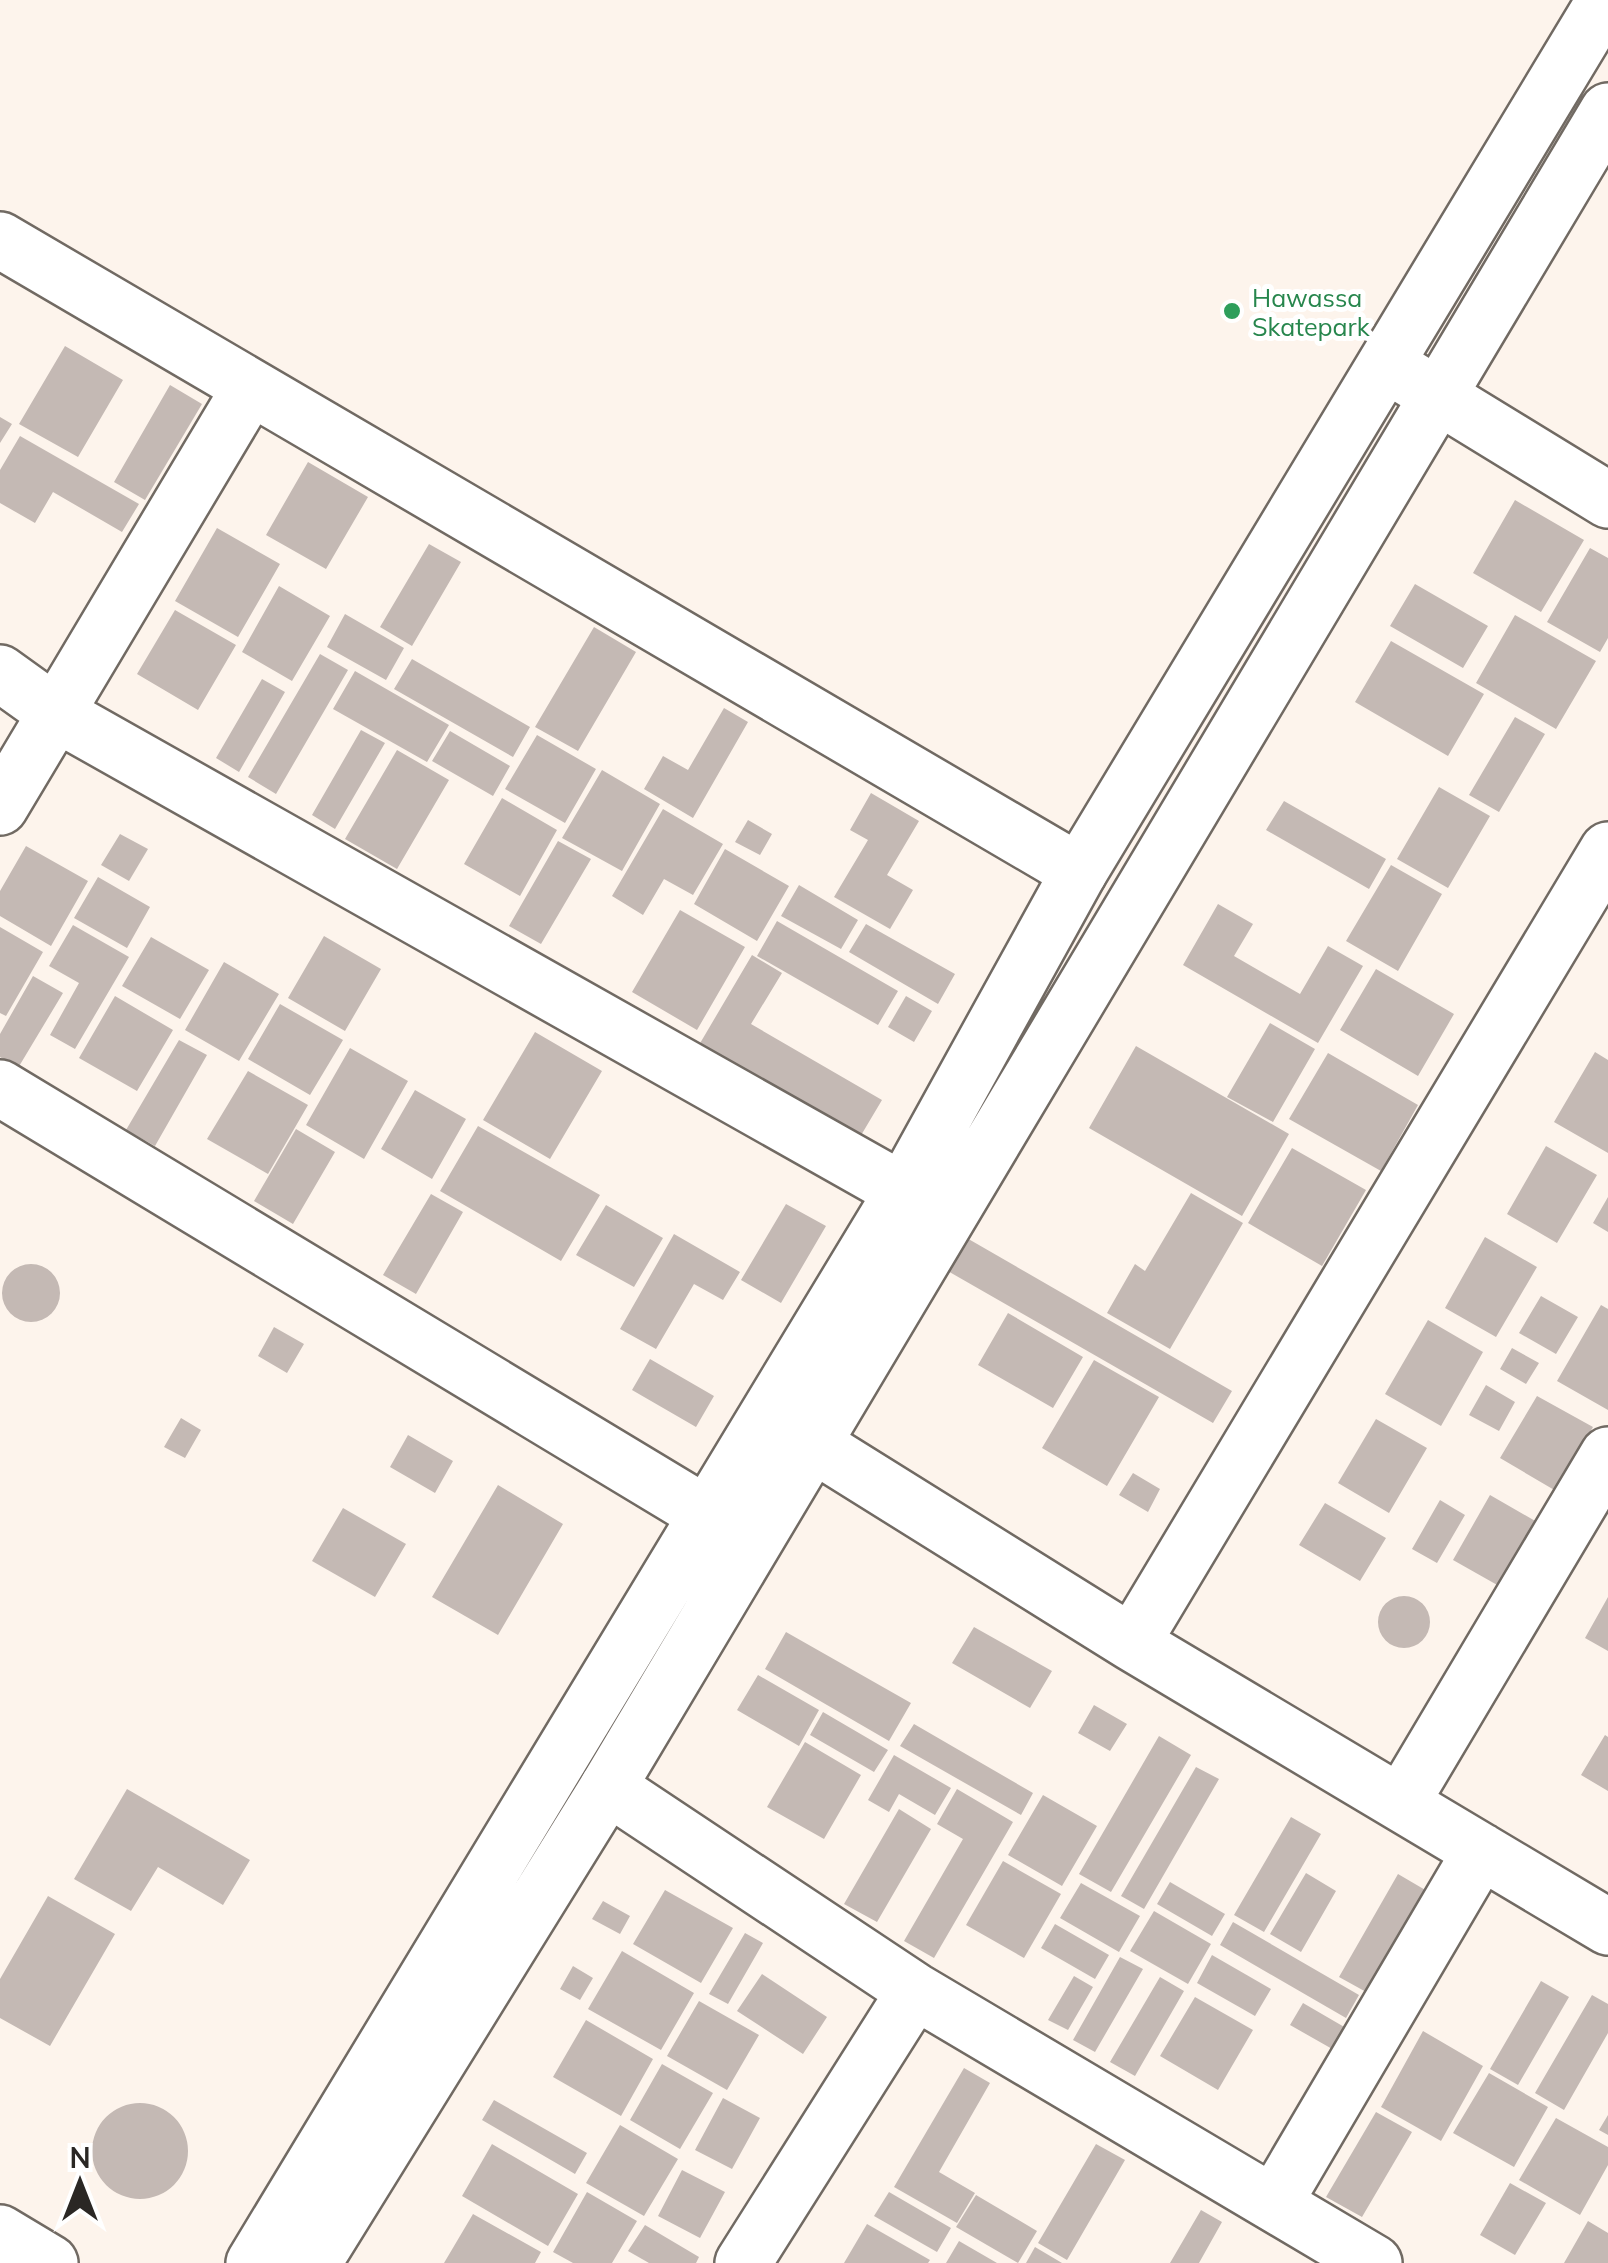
<svg xmlns="http://www.w3.org/2000/svg" width="1608" height="2263" font-family="Mulish,sans-serif">
  <style>
    .building { fill: #c4b9b4 }
    .lines { fill: none; stroke-linecap: round; stroke-linejoin: round }
    .street-casing { stroke: #716a63; stroke-width: 60 }
    .secondary-casing { stroke: #716a63; stroke-width: 60 }
    .street { stroke: #fff; stroke-width: 55 }
    .secondary { stroke: #fff; stroke-width: 55 }
    .leisure-dot { fill: #2e9e5b; stroke: #fff; stroke-width: 4 }
    .labels { text-anchor: middle; dominant-baseline: central; stroke-width: 10; stroke-linejoin: round; paint-order: stroke }
    .leisure-label { font-size: 25px; fill: #27864d; stroke: #fff; text-anchor: start }
  </style>
  <rect width="100%" height="100%" fill="#fdf4ec"/>
  <path class="building" d="M65,346L123,380L78,457L19,424Z
    M170,385L202,404L145,500L114,482Z
    M0,417L12,424L0,443Z
    M20,436L139,504L122,532L53,492L35,523L0,503V470Z
    M308,462L368,497L326,569L266,535Z
    M1515,500L1584,540L1541,612L1473,573Z
    M217,528L280,564L238,637L175,601Z
    M429,544L461,562L412,646L380,627Z
    M1590,548L1608,558V638L1600,652L1547,622Z
    M1415,584L1488,626L1463,668L1390,626Z
    M279,586L330,616L292,681L242,652Z
    M175,610L236,645L198,710L137,674Z
    M345,614L404,648L386,680L327,647Z
    M1515,615L1596,661L1556,729L1476,683Z
    M594,627L636,652L578,751L535,727Z
    M1391,641L1484,694L1448,756L1355,702Z
    M320,654L348,670L276,794L248,777Z
    M412,659L530,727L513,757L394,689Z
    M355,671L449,725L427,762L333,709Z
    M262,679L285,692L239,772L216,758Z
    M724,708L748,722L693,818L644,789L663,756L688,770Z
    M1515,717L1545,734L1499,812L1469,795Z
    M361,730L385,743L335,829L312,815Z
    M450,731L510,766L493,796L432,761Z
    M537,735L596,769L565,823L505,789Z
    M397,750L449,780L397,869L345,839Z
    M602,770L660,804L622,871L562,838Z
    M1439,787L1490,816L1448,888L1397,859Z
    M871,793L919,821L887,875L913,890L890,929L834,897L868,840L850,830Z
    M502,798L557,830L520,896L464,864Z
    M1284,801L1386,859L1369,889L1266,830Z
    M663,809L723,844L693,895L664,879L643,915L612,896Z
    M748,820L772,834L760,855L735,842Z
    M120,834L148,849L129,881L101,865Z
    M558,841L591,859L541,944L509,926Z
    M26,846L88,881L51,946L0,916V891Z
    M725,849L789,886L757,941L694,904Z
    M1391,865L1442,894L1398,971L1346,941Z
    M98,877L150,907L127,948L74,918Z
    M799,885L858,920L841,949L781,916Z
    M1218,904L1253,924L1234,956L1300,994L1328,946L1363,966L1318,1043L1183,965Z
    M680,910L745,947L697,1030L632,992Z
    M777,921L898,991L878,1025L757,956Z
    M866,924L955,974L938,1004L849,952Z
    M73,925L129,957L75,1049L50,1035L79,983L49,966Z
    M0,927L43,952L6,1016L0,1013Z
    M324,936L381,969L345,1031L288,998Z
    M151,937L209,970L180,1019L122,986Z
    M752,955L782,973L751,1024L882,1100L860,1137L699,1045Z
    M224,962L279,994L239,1061L185,1030Z
    M1376,969L1454,1014L1418,1076L1340,1030Z
    M33,976L63,993L18,1068L0,1057V1034Z
    M115,996L173,1030L137,1091L79,1058Z
    M906,996L932,1011L914,1042L888,1027Z
    M280,1004L343,1040L310,1095L248,1059Z
    M1270,1023L1315,1049L1273,1122L1227,1097Z
    M535,1032L602,1071L550,1159L483,1120Z
    M179,1040L207,1055L155,1146L126,1130Z
    M1136,1046L1289,1134L1242,1216L1089,1128Z
    M350,1048L408,1081L364,1159L306,1125Z
    M1595,1052L1608,1060V1153L1554,1122Z
    M1328,1053L1418,1105L1381,1171L1289,1119Z
    M248,1071L308,1105L268,1174L207,1139Z
    M415,1090L466,1119L432,1179L381,1149Z
    M478,1126L600,1195L561,1261L440,1191Z
    M296,1129L335,1152L293,1224L254,1201Z
    M1546,1146L1597,1175L1557,1243L1507,1214Z
    M1292,1148L1366,1190L1322,1266L1248,1223Z
    M1191,1193L1243,1223L1170,1349L1107,1313L1135,1264L1145,1271Z
    M431,1194L463,1212L416,1294L383,1275Z
    M1608,1197V1232L1593,1223Z
    M786,1204L826,1226L781,1303L741,1280Z
    M606,1205L663,1238L634,1287L576,1255Z
    M674,1234L740,1272L723,1300L694,1284L656,1349L620,1329Z
    M965,1237L1232,1391L1213,1423L946,1270Z
    M1485,1237L1537,1267L1496,1337L1445,1308Z
    M2 1293a29 29 0 1 1 58 0a29 29 0 1 1-58 0Z
    M1541,1296L1578,1317L1556,1354L1519,1333Z
    M1601,1305L1608,1309V1410L1557,1381Z
    M1008,1313L1083,1357L1053,1408L978,1365Z
    M1428,1320L1483,1352L1441,1426L1385,1394Z
    M274,1327L304,1344L287,1373L258,1356Z
    M1512,1348L1539,1363L1526,1384L1500,1369Z
    M650,1359L714,1396L696,1427L632,1390Z
    M1094,1360L1159,1397L1107,1486L1042,1448Z
    M1486,1385L1515,1402L1499,1431L1469,1415Z
    M1537,1396L1593,1427L1556,1491L1500,1458Z
    M181,1418L201,1430L185,1458L164,1447Z
    M1376,1419L1427,1448L1389,1513L1338,1483Z
    M408,1435L453,1461L435,1493L390,1467Z
    M1133,1473L1160,1489L1148,1512L1119,1495Z
    M498,1485L563,1524L498,1635L432,1597Z
    M1490,1495L1537,1522L1499,1586L1453,1560Z
    M1440,1500L1465,1515L1437,1563L1412,1549Z
    M1325,1503L1386,1538L1360,1581L1299,1545Z
    M343,1508L406,1544L375,1597L312,1561Z
    M1378 1622a26 26 0 1 1 52 0a26 26 0 1 1-52 0Z
    M1608,1597V1651L1585,1638Z
    M974,1627L1052,1671L1030,1708L952,1663Z
    M786,1632L911,1703L889,1741L765,1669Z
    M758,1675L819,1710L799,1746L737,1710Z
    M1094,1705L1127,1724L1110,1751L1078,1733Z
    M823,1712L888,1750L874,1772L810,1735Z
    M914,1724L1033,1793L1021,1815L900,1746Z
    M1605,1735L1608,1737V1791L1581,1775Z
    M1159,1736L1191,1755L1111,1892L1079,1874Z
    M805,1742L861,1775L824,1839L767,1807Z
    M894,1755L951,1788L935,1815L899,1794L889,1812L868,1800Z
    M1196,1767L1219,1779L1144,1909L1121,1896Z
    M127,1789L250,1860L223,1905L158,1867L131,1911L74,1879Z
    M957,1789L1013,1822L934,1958L904,1941L963,1839L937,1824Z
    M1043,1795L1097,1826L1062,1886L1008,1855Z
    M899,1809L931,1829L877,1922L844,1904Z
    M1291,1817L1321,1834L1264,1932L1234,1915Z
    M1003,1861L1061,1894L1024,1958L966,1925Z
    M1306,1873L1336,1891L1301,1952L1270,1934Z
    M1398,1874L1427,1891L1368,1993L1339,1977Z
    M1170,1882L1225,1914L1212,1936L1157,1904Z
    M1081,1883L1140,1916L1119,1952L1060,1918Z
    M665,1890L733,1928L701,1983L633,1944Z
    M48,1896L115,1934L50,2046L0,2018V1979Z
    M603,1901L630,1916L620,1934L592,1919Z
    M1154,1911L1211,1944L1188,1984L1130,1951Z
    M1233,1922L1359,1995L1346,2018L1220,1945Z
    M1055,1924L1109,1955L1095,1979L1041,1948Z
    M745,1933L763,1943L728,2004L709,1994Z
    M622,1951L694,1993L661,2050L588,2009Z
    M1212,1955L1271,1989L1255,2016L1197,1983Z
    M1120,1957L1143,1969L1095,2052L1073,2040Z
    M573,1966L593,1978L580,2000L560,1989Z
    M762,1974L827,2017L803,2054L737,2011Z
    M1074,1976L1093,1987L1068,2030L1048,2020Z
    M1160,1977L1184,1991L1135,2076L1110,2062Z
    M1541,1981L1569,1997L1518,2085L1490,2069Z
    M1592,1995L1608,2004V2033L1564,2110L1535,2093Z
    M1195,1997L1253,2030L1218,2090L1160,2056Z
    M699,2001L759,2035L727,2090L667,2056Z
    M1303,2003L1346,2028L1334,2050L1290,2025Z
    M586,2020L653,2059L621,2116L553,2077Z
    M1423,2031L1483,2066L1441,2141L1381,2107Z
    M662,2064L713,2093L680,2149L630,2120Z
    M964,2068L990,2083L939,2172L975,2193L957,2223L894,2187Z
    M1489,2073L1548,2107L1514,2167L1453,2133Z
    M723,2098L760,2118L732,2169L695,2150Z
    M494,2100L587,2153L575,2174L482,2120Z
    M92 2151a48 48 0 1 1 96 0a48 48 0 1 1-96 0Z
    M1376,2112L1412,2132L1362,2217L1326,2197Z
    M1608,2115V2135L1599,2130Z
    M1556,2118L1608,2147V2165L1580,2215L1519,2180Z
    M620,2125L678,2159L644,2216L586,2183Z
    M492,2144L578,2194L548,2246L462,2196Z
    M1096,2144L1125,2160L1067,2260L1038,2243Z
    M682,2170L725,2192L700,2238L658,2216Z
    M1510,2183L1546,2203L1515,2255L1480,2235Z
    M587,2192L637,2221L612,2263H573L553,2252Z
    M889,2192L951,2228L937,2252L874,2216Z
    M976,2195L1037,2231L1018,2263L956,2227Z
    M1201,2210L1222,2222L1199,2263H1170Z
    M473,2214L541,2252L535,2263H444Z
    M1588,2221L1608,2233V2263H1564Z
    M867,2224L930,2260L928,2263H844Z
    M645,2225L699,2257L696,2263H649L628,2251Z
    M959,2241L997,2263H946Z
    M1035,2247L1062,2263H1026Z"/>
  <g class="lines">
    <g class="street-casing">
      <path id="street" d="M0,240L1079,872
        M1386,364L1608,500
        M0,673L57,714L903,1191
        M0,807L250,388
        M0,1088L706,1514
        M773,1419L1132,1643L1608,1927
        M1132,1643L1608,850
        M608,1787L915,1991L1374,2263
        M1401,1803L1608,1455
        M1274,2203L1481,1851
        M0,2233L50,2263
        M743,2263L915,1991"/>
    </g>
    <g class="secondary-casing">
      <path id="secondary" d="M254,2263L903,1191L1079,872L1605,0
        M313,2263L608,1787L1608,111"/>
    </g>
    <use href="#street" class="street"/>
    <use href="#secondary" class="secondary"/>
  </g>
  <circle class="leisure-dot" cx="1232" cy="311" r="10"/>
  <g class="labels">
    <g class="leisure-label">
      <text x="1252" y="297">Hawassa<tspan x="1252" dy="29">Skatepark</tspan></text>
    </g>
  </g>
  <g transform="translate(80 2183)" stroke="#ffffff" stroke-width="8" paint-order="stroke">
  <path d="M0-8L18 38L0 25L-18 38Z" fill="#2a2724"/>
  <text y="-15" font-size="28" font-weight="bold" text-anchor="middle" fill="#2a2724">N</text>
  </g>
</svg>
